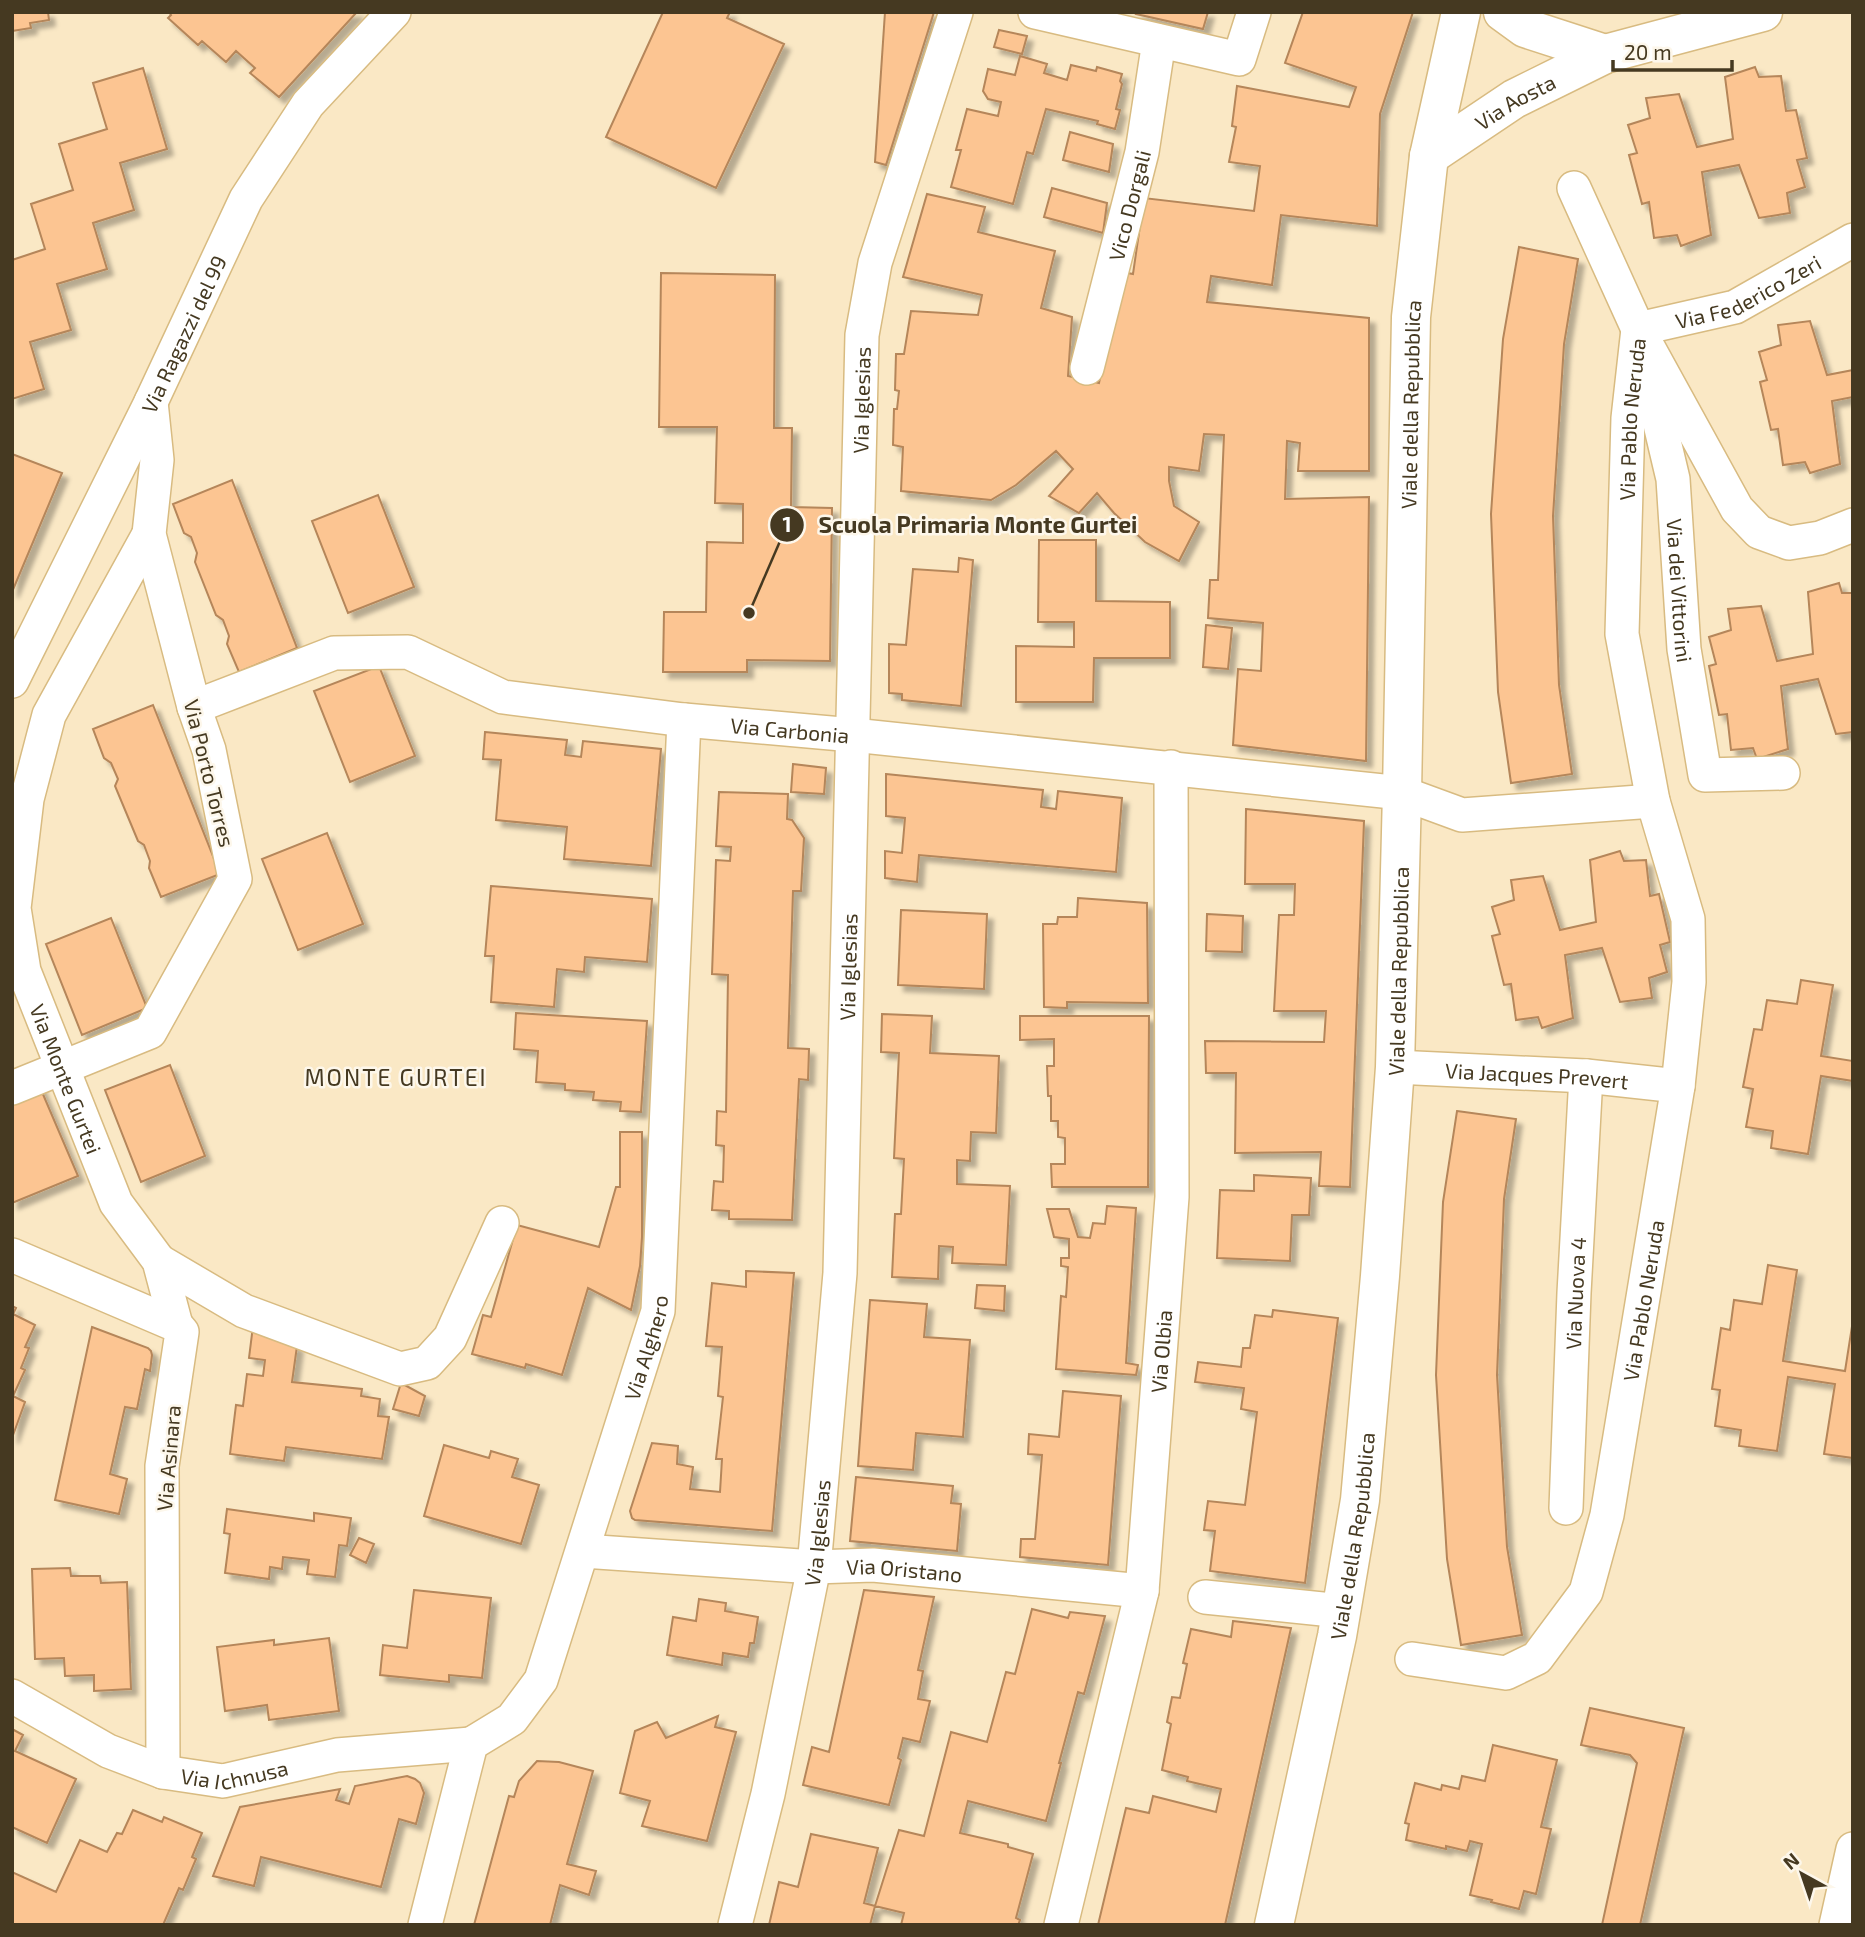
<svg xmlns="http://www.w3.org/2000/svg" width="1865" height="1937" font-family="'Exo 2',sans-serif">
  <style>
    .building { fill: #fcc592; stroke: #b5865a; stroke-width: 2; filter: url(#shadow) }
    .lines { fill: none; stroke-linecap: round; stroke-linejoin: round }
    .street-casing { stroke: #d8bb81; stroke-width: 36 }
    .secondary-casing { stroke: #d8bb81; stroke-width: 41 }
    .street { stroke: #fff; stroke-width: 33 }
    .secondary { stroke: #fff; stroke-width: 38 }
    .labels { text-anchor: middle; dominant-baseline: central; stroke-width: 5; stroke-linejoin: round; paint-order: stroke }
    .street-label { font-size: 21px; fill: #453921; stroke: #fdf7eb }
    .neighbourhood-label { font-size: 23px; letter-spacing: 2px; fill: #453921; stroke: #fdf7eb }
    .leader { fill: none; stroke: #453921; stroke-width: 2.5 }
    .callout-dot { fill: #453921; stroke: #fdf7eb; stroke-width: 2.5 }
    .mark-label { font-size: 21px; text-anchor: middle; font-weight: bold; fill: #fff }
    .callout-label { font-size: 23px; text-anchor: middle; font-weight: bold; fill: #453921; stroke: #fdf7eb; stroke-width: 5; stroke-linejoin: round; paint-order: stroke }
  </style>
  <defs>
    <filter id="shadow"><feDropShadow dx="6" dy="6" stdDeviation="2" flood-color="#0004"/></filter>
  </defs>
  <rect width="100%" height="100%" fill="#fae8c5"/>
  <path class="building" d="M12,12H48L49,20L30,23L31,28L12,31Z
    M169,12H357L279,97L250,73L255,68L236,51L226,62L202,41L198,45L168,18L171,15Z
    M663,12H730L727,18L784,44L716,188L606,137Z
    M885,12H934L886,165L875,162Z
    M1137,12H1208L1203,29L1136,14Z
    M1303,12H1413L1380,114L1377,226L1281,215L1272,285L1211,276L1207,302L1369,318V471H1298L1300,443L1287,441L1285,499L1369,497L1366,761L1233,745L1238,669L1261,671L1263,623L1208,618L1210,580H1218L1224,435L1204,434L1199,471L1169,467V481L1174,506L1199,522L1179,561L1145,542L1114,513L1097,493L1079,513L1049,496L1073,469L1056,451L1016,485L991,500L901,491L903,447L893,445L894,409H897L899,391L895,390L896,354H904L911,311L978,315L982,295L903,277L927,194L985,207L978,232L1055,251L1041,308L1072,317L1068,376L1099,383L1122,272L1133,274L1144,198L1254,211L1260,166L1229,162L1236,127L1232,126L1237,86L1349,107L1356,87L1285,63Z
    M999,30L1027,36L1022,54L994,47Z
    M1020,56L1047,64L1044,73L1067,80L1071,65L1096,71L1097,67L1122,74L1120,81L1122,84L1116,109L1120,110L1115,129L1097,124L1098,121L1046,109L1033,154L1027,152L1013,204L951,187L961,150H956L967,109L998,116L1001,102L988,99L983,91L988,69L1015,75Z
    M1755,67L1759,77L1781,76L1786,111L1796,110L1807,158L1797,160L1805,187L1787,193L1790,213L1759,218L1739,165L1702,172L1711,235L1681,246L1677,235L1654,238L1649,202L1642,204L1629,155L1637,153L1628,125L1650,118L1646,98L1679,94L1697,147L1733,139L1725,77Z
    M143,68L167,149L120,163L134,210L93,223L107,269L57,284L71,330L30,342L44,389L12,399V260L45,249L31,204L73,190L59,144L107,129L93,83Z
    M1070,132L1113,144L1109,172L1063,160Z
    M1052,188L1107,203L1103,233L1044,217Z
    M1519,247L1578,259L1564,344L1553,516L1559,685L1572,774L1511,783L1498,692L1491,514L1503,339Z
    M661,273L775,275L774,428H792L791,507L832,508L830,661L747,660V672H663L664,612H706L707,542L743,543V504L715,503L717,427H659Z
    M1810,321L1827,375L1853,370V397L1832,401L1840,464L1810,473L1805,462L1783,465L1778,429L1771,430L1760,382L1767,380L1759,352L1781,345L1778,325Z
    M12,454L62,473L12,592Z
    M232,480L297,648L239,672L227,644L229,636L223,620L216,615L195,562L197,553L191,537L184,533L173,504Z
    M378,495L414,587L348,613L312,521Z
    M1039,540H1096V601L1170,602V658H1094L1093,702H1016V646L1074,647V622H1038Z
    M959,558L973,560L961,706L902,700V694L889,693V644L906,645L913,569L958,572Z
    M1839,583L1842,593H1853V732L1836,734L1818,679L1781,686L1788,749L1757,759L1753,748L1731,750L1727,714L1719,715L1709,666L1716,664L1709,637L1731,630L1728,609L1761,606L1777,661L1813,654L1808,592Z
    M1206,625L1232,628L1228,669L1203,667Z
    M379,666L415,756L350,782L314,691Z
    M153,705L220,874L161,897L149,868L150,861L144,845L138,841L115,786L118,779L111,763L104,758L93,729Z
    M485,732L567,740L565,755L581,757L583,741L661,749L651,866L564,859L567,827L496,820L501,760L483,759Z
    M793,764L826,768L824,794L791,792Z
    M886,774L1043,790L1041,807L1056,809L1058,791L1122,798L1116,872L919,855L917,882L885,878V851L902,853L905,818L886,816Z
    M719,792L788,794L787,819L792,820L804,838L801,891H793L788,1048L809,1049L808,1080L799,1079L792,1220L729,1219V1211L712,1210L714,1181L723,1182L724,1146L716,1145L717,1111L726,1112L728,975L712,974L716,860L730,861L731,847L716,846Z
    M1246,809L1364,821L1350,1187L1319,1186L1321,1152L1235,1153L1236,1073H1206L1205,1041L1324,1042L1326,1011H1274L1279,915H1294L1295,884H1245Z
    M327,833L363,924L298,950L262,859Z
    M1620,851L1624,861L1646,860L1650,896L1659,894L1670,942L1660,945L1667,972L1649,978L1652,998L1620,1002L1602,948L1565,955L1573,1018L1542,1028L1538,1017L1516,1020L1511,984L1504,985L1492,936L1500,934L1492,907L1514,900L1511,880L1543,876L1560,930L1596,922L1590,860Z
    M491,886L652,899L647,962L585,957L584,972L557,969L554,1007L491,1002L494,956H485Z
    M1078,898L1147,903L1148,1003L1067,1002V1008L1044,1007L1043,924H1057L1058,917H1077Z
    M901,910L987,914L984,989L898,985Z
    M1207,914L1243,916L1242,952L1206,951Z
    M111,918L147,1008L82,1035L46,944Z
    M1801,980L1833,985L1821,1056L1853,1061V1081L1821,1076L1808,1154L1771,1148L1773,1131L1746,1127L1753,1089L1743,1087L1754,1029L1762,1030L1767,1000L1797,1004Z
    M516,1013L647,1021L641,1112L620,1111L621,1102L593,1100L594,1092L565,1090V1084L536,1082L538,1051L514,1049Z
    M882,1014L932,1016L930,1053L999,1056L996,1133L971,1132L970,1161L957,1160V1184L1010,1186L1006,1265L952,1263L953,1247L939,1246L938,1279L892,1277L895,1214H901L904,1159L894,1158L899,1053L881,1052Z
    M1020,1016H1149L1148,1187H1052L1051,1164H1065V1138L1058,1137V1121H1051V1096H1048L1047,1066H1054V1039L1020,1040Z
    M170,1065L205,1156L141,1182L105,1090Z
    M39,1085L78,1176L12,1203V1096Z
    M1457,1111L1516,1119L1504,1199L1497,1375L1507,1547L1522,1635L1461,1645L1447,1559L1436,1375L1443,1202Z
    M620,1132H642V1237L640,1266L631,1310L588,1288L562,1375L526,1364L525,1368L472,1354L483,1315L491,1317L517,1225L599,1247L616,1187H620Z
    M1254,1175L1311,1178L1309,1215H1292L1290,1261L1217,1258L1220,1190L1254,1191Z
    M1107,1206L1136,1208L1126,1363L1138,1365L1136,1375L1056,1369L1061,1296L1066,1297L1068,1267L1061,1266V1258H1069V1239L1054,1237L1047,1209H1069L1078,1237L1090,1238L1093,1223L1105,1224Z
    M1768,1265L1797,1270L1783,1361L1845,1371L1853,1320V1458L1824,1454L1835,1384L1788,1377L1777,1451L1739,1446L1741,1430L1715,1426L1720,1390L1712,1389L1721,1328L1730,1330L1734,1300L1762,1304Z
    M746,1271L794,1273L772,1531L635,1520L632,1518L630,1511L652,1443L678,1446L677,1464L693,1467L690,1489L720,1492L722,1459H716L723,1397L718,1396L722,1347L706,1346L712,1283L746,1287Z
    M977,1285L1005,1286L1004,1311L975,1308Z
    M870,1300L927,1304L924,1337L970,1340L963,1437L916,1433L913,1470L858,1466Z
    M12,1306L16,1308L13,1314L35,1325L25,1347L29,1348L21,1368L25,1370L13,1396L25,1402L12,1438Z
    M1273,1310L1338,1318L1305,1583L1210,1571L1215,1531L1204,1530L1208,1501L1245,1505L1257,1412L1241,1409L1244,1388L1195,1382L1198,1362L1241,1367L1243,1348H1250L1255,1315L1272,1317Z
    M253,1326L297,1346L292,1382L362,1389L361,1396L380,1399L378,1416L389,1417L382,1459L286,1447L284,1461L230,1454L236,1405L243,1406L247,1374L263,1376L265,1360L249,1358Z
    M92,1327L148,1348L151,1351L152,1355L150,1371L145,1369L137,1409L125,1407L110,1474L127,1479L119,1514L55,1500Z
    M401,1383L425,1396L419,1416L393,1409Z
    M1063,1391L1121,1396L1108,1565L1020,1557L1021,1539H1035L1042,1455L1028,1454L1029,1434L1059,1437Z
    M444,1445L489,1458L491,1451L518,1459L512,1477L539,1485L521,1544L424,1516Z
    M856,1477L953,1486L951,1503L961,1504L957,1551L850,1541Z
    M227,1509L314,1521V1513L351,1518L347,1546L339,1545L335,1577L307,1574L309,1560L283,1557L282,1569L270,1567L269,1579L225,1573L230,1534L224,1533Z
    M359,1538L374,1544L366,1563L350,1555Z
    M70,1568L71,1576H100L101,1583L127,1582L131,1689L94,1691V1675L65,1676L64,1658L35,1659L32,1569Z
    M414,1590L491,1598L482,1678L449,1675V1682L380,1675L383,1645L407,1648Z
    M864,1590L934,1597L918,1670L923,1671L918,1699L930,1701L920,1742L903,1738L898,1758L901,1760L889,1805L803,1785L812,1747L829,1752Z
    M699,1599L726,1603L725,1611L758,1617L754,1643H750L748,1657L723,1653L722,1665L667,1655L673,1617L696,1621Z
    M1032,1609L1068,1618L1070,1612L1105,1616L1084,1694L1078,1692L1059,1763H1061L1046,1821L968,1801L960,1833L1008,1844V1847L1033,1854L1016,1918L1020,1920L1018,1925H901L904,1913L875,1906L899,1830L924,1836L951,1732L987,1742L1006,1672L1015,1674Z
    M1233,1621L1291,1628L1225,1925H1098L1126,1808L1149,1813L1153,1796L1216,1812L1221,1789L1187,1781L1188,1777L1162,1770L1171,1724L1167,1722L1172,1697L1180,1698L1187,1664L1183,1663L1191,1629L1231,1637Z
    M329,1638L339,1711L269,1720L267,1705L225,1711L217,1647L274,1640V1645Z
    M1590,1708L1684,1728L1640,1925H1602L1637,1763L1630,1755L1581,1745Z
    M718,1716L715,1727L736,1732L707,1841L642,1826L650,1801L620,1793L635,1731L657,1722L666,1738Z
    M12,1729L23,1735L15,1751L76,1779L47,1843L12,1827Z
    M1493,1745L1557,1760L1541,1827L1551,1829L1536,1894L1524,1891L1519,1909L1491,1902L1492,1900L1470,1895L1482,1844L1470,1841L1467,1851L1446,1846V1849L1406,1840L1409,1824L1405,1823L1415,1783L1441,1790L1442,1785L1459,1789L1462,1776L1485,1781Z
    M537,1761L559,1762L593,1771L567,1864L596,1871L589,1895L560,1885L550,1925H474L509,1796L514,1797L519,1781Z
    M407,1776L415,1779L420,1783L424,1793L416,1824L399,1819L381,1887L261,1857L254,1886L213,1876L240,1807L340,1789L336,1800L349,1804L355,1786Z
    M133,1810L162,1822L164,1817L202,1833L192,1857L196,1859L183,1890L179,1888L163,1925H12V1872L56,1892L80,1840L107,1852L117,1833L122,1834Z
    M811,1834L878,1848L864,1903L875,1906L870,1925H769L779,1882L798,1887Z"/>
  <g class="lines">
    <g class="street-casing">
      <g id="street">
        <path d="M1035,12L1239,59L1254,12"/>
        <path d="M1574,188L1638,329L1737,509L1759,532L1789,543L1820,538L1853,525"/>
        <path id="s1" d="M1638,329L1735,307L1853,240"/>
        <path id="s2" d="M1643,352L1673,479L1684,649L1705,775L1783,773"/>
        <path id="s3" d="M1087,368L1142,152L1159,41"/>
        <path id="s4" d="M149,534L49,715L27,799L14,908L24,971L116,1203L159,1261L176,1325"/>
        <path id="s5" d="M12,681L151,402L246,199L308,104L394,12"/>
        <path id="s6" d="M194,707L334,653L408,652L503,697L684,720L853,735L1402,793L1462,815L1653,801"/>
        <path id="s7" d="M1395,1067L1586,1076L1678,1086"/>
        <path d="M12,1088L150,1032L235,879L209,750L194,707L149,534L157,460L151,402"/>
        <path d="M12,1255L176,1325L182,1332L162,1466L163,1772"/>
        <path d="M159,1261L244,1311L400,1369L427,1363L450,1338L502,1223"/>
        <path id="s8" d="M1566,1508L1574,1293L1586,1076"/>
        <path id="s9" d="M583,1551L814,1567L873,1565L1142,1591"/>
        <path d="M1205,1597L1342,1611"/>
        <path id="s10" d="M1412,1659L1506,1673L1537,1658L1586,1592L1607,1515L1678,1086L1689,982L1688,919L1653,801L1622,634L1628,418L1638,329"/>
        <path id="s11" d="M12,1696L108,1751L163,1772L223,1781L337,1755L471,1744"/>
        <path id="s12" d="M425,1925L471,1744L512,1719L541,1680L658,1311L684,720"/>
        <path id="s13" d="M735,1925L768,1794L814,1567L840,1273L862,335L875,263L956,12"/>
        <path id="s14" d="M1061,1925L1142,1591L1172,1197L1171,767"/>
        <path d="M1836,1925L1853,1849"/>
      </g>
    </g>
    <g class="secondary-casing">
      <g id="secondary">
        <path d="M1503,12L1525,28L1605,54"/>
        <path id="s15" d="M1429,156L1514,99L1605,54L1763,12"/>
        <path id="s16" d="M1274,1925L1337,1636L1360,1500L1380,1276L1395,1067L1402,793L1411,317L1429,156L1461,12"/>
      </g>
    </g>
    <use href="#street" class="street"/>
    <use href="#secondary" class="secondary"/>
  </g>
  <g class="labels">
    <g class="street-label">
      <text stroke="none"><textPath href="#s15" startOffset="102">Via Aosta</textPath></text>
      <text stroke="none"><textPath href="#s3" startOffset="168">Vico Dorgali</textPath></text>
      <text stroke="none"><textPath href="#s1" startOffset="117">Via Federico Zeri</textPath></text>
      <text stroke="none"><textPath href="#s5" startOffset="387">Via Ragazzi del 99</textPath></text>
      <text stroke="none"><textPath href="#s13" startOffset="1535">Via Iglesias</textPath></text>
      <text stroke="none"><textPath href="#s16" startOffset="1531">Viale della Repubblica</textPath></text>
      <text stroke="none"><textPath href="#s10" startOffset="1402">Via Pablo Neruda</textPath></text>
      <text stroke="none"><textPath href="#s2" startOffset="242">Via dei Vittorini</textPath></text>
      <text stroke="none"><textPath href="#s6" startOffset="618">Via Carbonia</textPath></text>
      <text transform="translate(210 773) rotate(76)">Via Porto Torres</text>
      <text stroke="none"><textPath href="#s13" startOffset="968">Via Iglesias</textPath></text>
      <text stroke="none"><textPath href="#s16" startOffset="964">Viale della Repubblica</textPath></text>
      <text stroke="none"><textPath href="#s7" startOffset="142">Via Jacques Prevert</textPath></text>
      <text stroke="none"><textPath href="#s4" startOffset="583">Via Monte Gurtei</textPath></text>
      <text stroke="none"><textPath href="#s8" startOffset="215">Via Nuova 4</textPath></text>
      <text stroke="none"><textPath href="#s10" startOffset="509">Via Pablo Neruda</textPath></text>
      <text stroke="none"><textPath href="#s12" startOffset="632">Via Alghero</textPath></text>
      <text stroke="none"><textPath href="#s14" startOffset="584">Via Olbia</textPath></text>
      <text transform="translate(168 1458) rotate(-85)">Via Asinara</text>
      <text stroke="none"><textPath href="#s13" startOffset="401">Via Iglesias</textPath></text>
      <text stroke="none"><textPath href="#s16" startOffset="397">Viale della Repubblica</textPath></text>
      <text stroke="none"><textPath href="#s9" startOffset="322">Via Oristano</textPath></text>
      <text stroke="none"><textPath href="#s11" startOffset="242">Via Ichnusa</textPath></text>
    </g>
    <g class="neighbourhood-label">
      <text x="396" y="1077">MONTE GURTEI</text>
    </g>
  </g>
  <path class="leader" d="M749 613L787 525"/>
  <g class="callout-dot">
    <circle cx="749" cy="613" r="7"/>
    <circle cx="787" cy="525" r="18"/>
  </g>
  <g class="mark-label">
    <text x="787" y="532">1</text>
  </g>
  <g class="callout-label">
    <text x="978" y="533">Scuola Primaria Monte Gurtei</text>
  </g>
  <rect width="1865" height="1937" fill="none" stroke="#453921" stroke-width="28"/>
  <g transform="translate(1802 1874) rotate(320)" stroke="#fdf7eb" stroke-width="5" paint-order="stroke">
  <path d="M0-5L12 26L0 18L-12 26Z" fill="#453921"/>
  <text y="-10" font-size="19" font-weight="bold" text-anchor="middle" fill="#453921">N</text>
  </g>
  <path d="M1613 60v10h119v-10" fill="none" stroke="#453921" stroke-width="3.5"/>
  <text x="1624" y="60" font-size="21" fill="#453921" stroke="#fdf7eb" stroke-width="5" paint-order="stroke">20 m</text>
</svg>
